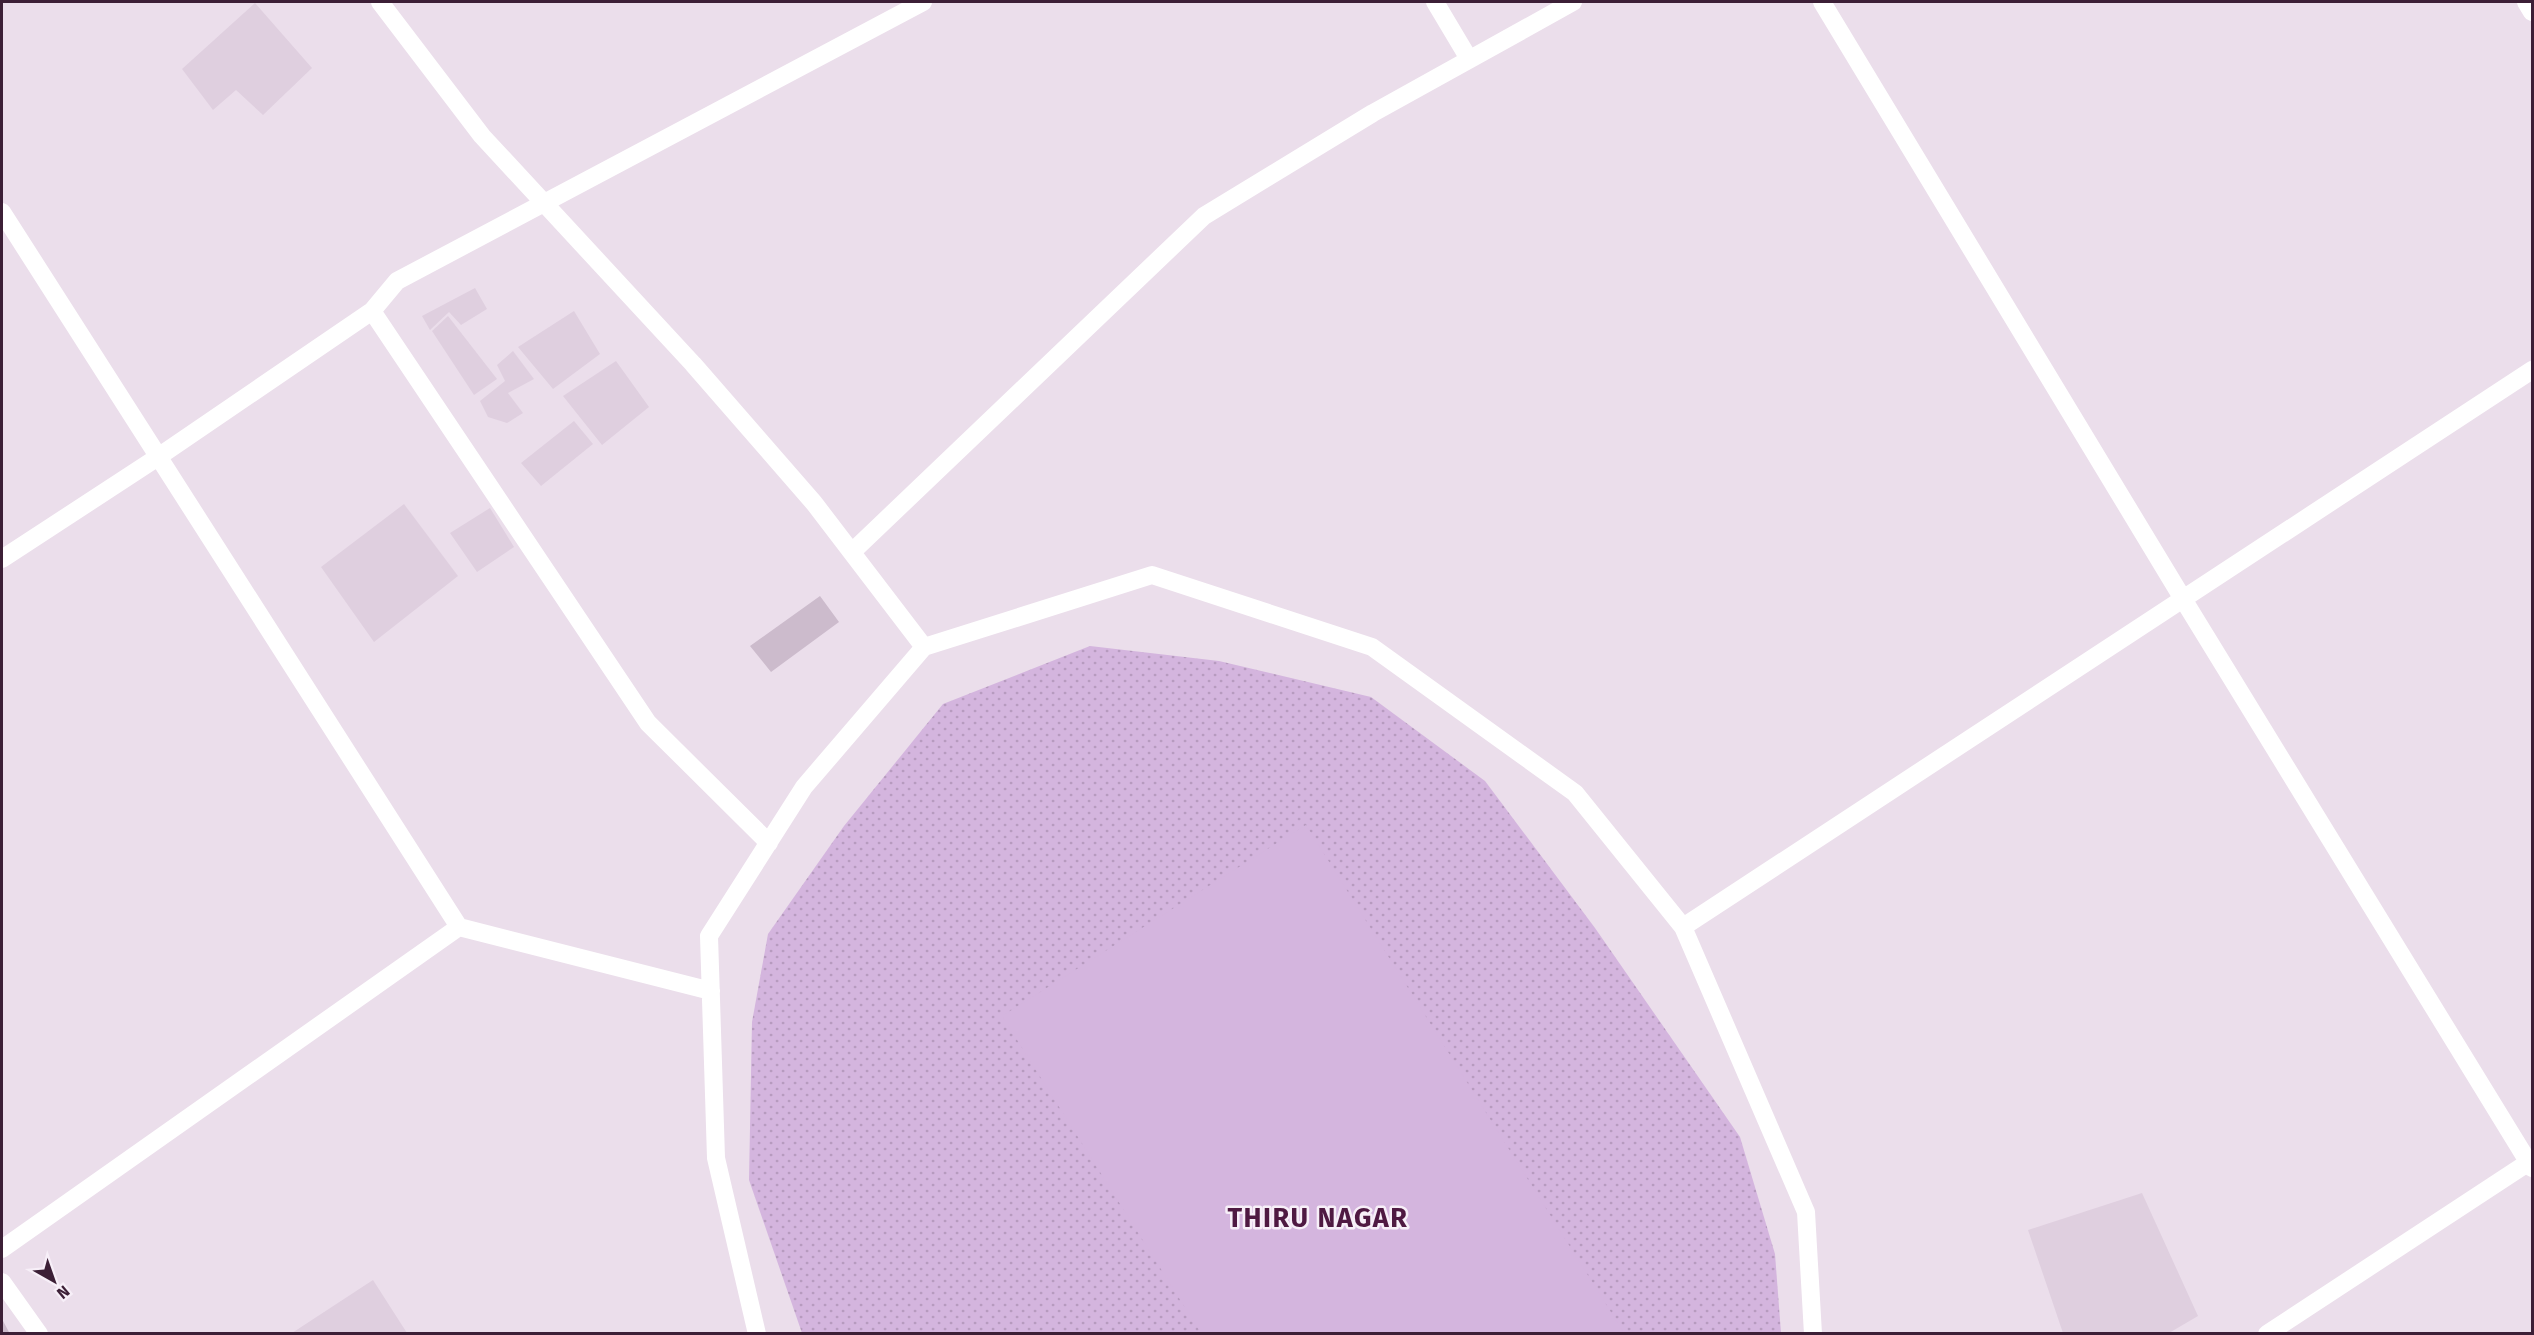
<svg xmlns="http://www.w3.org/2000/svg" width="2534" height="1335" font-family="'Fira Sans',sans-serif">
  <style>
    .built { fill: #dfcfdf }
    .grass { fill: url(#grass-dots) }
    .pitch { fill: #d4b5de }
    .building { fill: #cbc }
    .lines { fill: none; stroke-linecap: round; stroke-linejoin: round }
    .street { stroke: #fff; stroke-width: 18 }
    .labels { text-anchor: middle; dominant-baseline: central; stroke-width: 5; stroke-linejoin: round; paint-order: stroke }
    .district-label { font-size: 27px; font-weight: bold; letter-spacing: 1.5px; fill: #4f1942; stroke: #f7eff8 }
  </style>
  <defs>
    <pattern id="grass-dots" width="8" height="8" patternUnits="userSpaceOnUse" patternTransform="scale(1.5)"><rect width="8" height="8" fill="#d4b5de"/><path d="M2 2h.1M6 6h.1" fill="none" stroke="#b79bbf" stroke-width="1.8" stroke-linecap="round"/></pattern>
  </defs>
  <rect width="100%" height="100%" fill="#ebdeeb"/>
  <path class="built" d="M255,3L312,68L263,115L236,90L213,110L182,69Z
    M475,288L487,309L461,325L449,312L430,330L422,316Z
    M574,311L600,354L553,389L518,347Z
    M448,316L497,379L474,395L432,331Z
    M513,351L534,379L508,393L523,413L507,423L488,417L480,401L505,381L497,365Z
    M616,361L649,407L602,445L563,396Z
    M574,421L593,444L541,486L521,463Z
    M404,504L458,576L374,642L321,567Z
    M490,508L514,547L477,572L450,533Z
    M2142,1193L2198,1316L2169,1333H2063L2028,1230Z
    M373,1280L407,1333H292Z"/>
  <path class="grass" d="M1090,646L1219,661L1371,697L1485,781L1595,928L1740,1137L1775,1254L1781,1333H802L749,1180L752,1022L768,934L844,826L943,704Z"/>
  <path class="pitch" d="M1306,825L1624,1333H1201L1002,1016Z"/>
  <path class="building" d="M820,596L839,622L771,672L750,646Z
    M2,1319L10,1334H2Z"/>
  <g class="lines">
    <path class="street" d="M380,2L482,136L693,364L814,503L924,647
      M1435,2L1469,59
      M1822,2L2183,599L2532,1168
      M2526,2L2532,12
      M2,212L459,927L2,1249
      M372,311L648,723L769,843
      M852,552L1204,216L1373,113L1573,2
      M2,559L158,457L372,311L397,281L923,2
      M459,927L711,991
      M1683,927L2532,370
      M2,1282L39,1334
      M757,1334L716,1158L709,936L804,787L924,647L1152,575L1372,647L1575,793L1683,927L1806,1212L1813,1334
      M2267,1334L2532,1160"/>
  </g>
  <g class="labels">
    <g class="district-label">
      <text x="1318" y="1218">THIRU NAGAR</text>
    </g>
  </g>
  <rect width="2534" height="1335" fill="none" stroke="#3c1f36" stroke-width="6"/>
  <g transform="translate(54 1281) rotate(140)" stroke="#f7eff8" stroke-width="4.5" paint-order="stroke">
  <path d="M0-4.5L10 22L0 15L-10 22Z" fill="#3c1f36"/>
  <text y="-9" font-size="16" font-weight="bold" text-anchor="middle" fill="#3c1f36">N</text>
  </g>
</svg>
